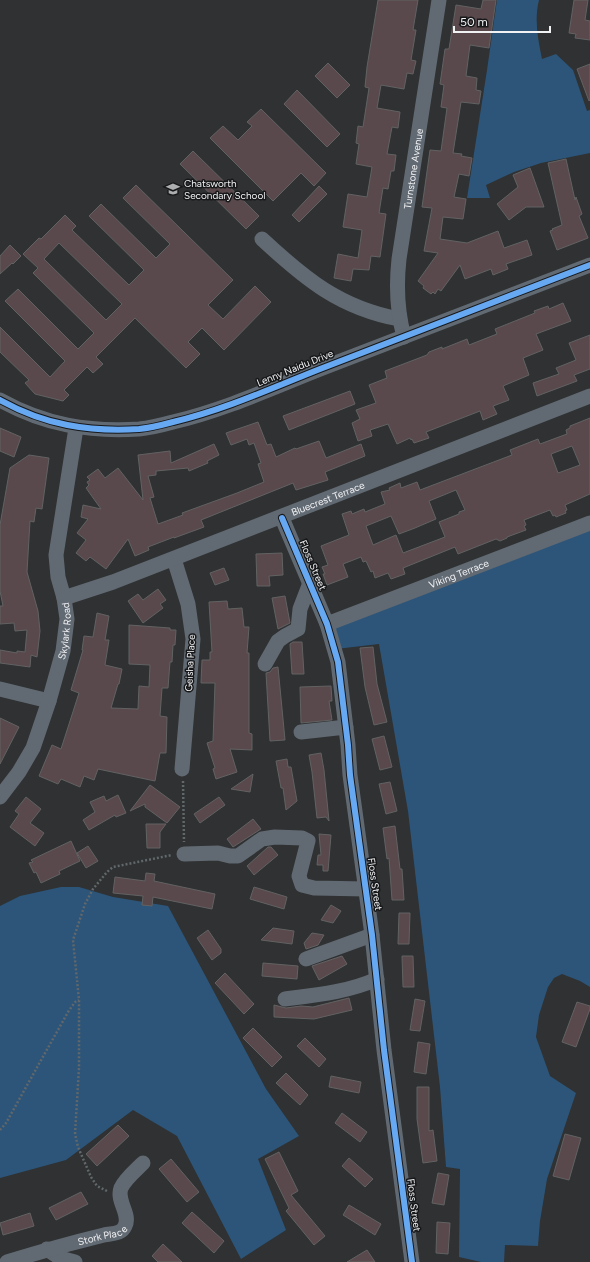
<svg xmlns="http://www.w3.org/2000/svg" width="590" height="1262" font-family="Figtree,sans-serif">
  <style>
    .green { fill: #2c5579 }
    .building { fill: #5a494c; stroke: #626263; fill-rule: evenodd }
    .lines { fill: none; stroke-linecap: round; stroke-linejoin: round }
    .path { stroke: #61676a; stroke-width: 2.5; stroke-dasharray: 2 2; stroke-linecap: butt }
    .minor { stroke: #616972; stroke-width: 15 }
    .cycleway-casing { stroke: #17181a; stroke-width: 8 }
    .cycleway { stroke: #66a8f1; stroke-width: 6 }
    .labels { text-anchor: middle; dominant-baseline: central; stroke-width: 3; stroke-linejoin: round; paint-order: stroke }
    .street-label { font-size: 10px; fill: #f1f2f4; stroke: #17181a }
    .poi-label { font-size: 10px; fill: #f1f2f4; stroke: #17181a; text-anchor: start }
  </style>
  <rect width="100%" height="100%" fill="#2f3132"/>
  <path class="green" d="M497,0H539C534,20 538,39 542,59L556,54L573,70L587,111L590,110V153L541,163L514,172L486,185L490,198H467L487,70Z
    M590,524V987L580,981L562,974L554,978L548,987L539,1015L536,1037L550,1076L576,1093L547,1179L540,1221L538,1246L505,1245L504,1262H481L459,1257L460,1169L446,1167L440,1087L408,811L379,644L336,649L328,624Z
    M61,887H79L113,897L168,906L266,1089L299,1136L258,1159L286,1230L241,1259L177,1136L133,1110L66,1160L0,1178V906L20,896Z"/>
  <path class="building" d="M378,0H418L413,30H416L411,60L416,61L413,74L407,73L404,89L381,85L377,108L400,112L398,128L392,127L387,154L396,155L394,171H391L388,189L383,188L379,213L386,214L380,257L371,256L369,270L353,269L351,281L334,278L338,254L358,258L362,230L343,227L348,194L367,197L372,167L356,164L359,144L356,143L358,126L363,127L369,88L365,87L367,67Z
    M483,0H496L489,48L470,45L466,76L477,78L476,90L481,91L479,104L461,102L453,153L462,154L461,156L472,158L469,176L459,174L454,197L466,199L463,219L443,217L440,239L467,243L498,231L504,248L527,240L532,255L506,264L508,269L493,275L491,269L465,279L460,265L441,291L438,289L435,294L433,292L431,294L423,288L424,286L418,281L438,253L424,251L432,208L422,207L430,150L441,151L447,108L441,107L444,85L440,84L445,49H449L456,5L481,9Z
    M574,0H588L585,20L590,21V40L575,38L576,34L569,33Z
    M328,63L350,85L337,98L315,76Z
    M590,64V100L589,101L577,69Z
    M297,90L340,134L327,147L284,104Z
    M261,109L326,173L314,186L301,173L273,201L210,138L223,126L238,140L252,126L247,122Z
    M193,151L259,216L246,229L180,164Z
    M566,159L575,200L576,197L582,214L579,216L588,238L557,250L550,231L553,230L552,229L562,225L548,163Z
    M530,168L544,207H526L509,220L497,204L518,187L513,175Z
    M136,185L233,280L208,305L223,319L255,286L271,302L224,350L202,328L188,342L200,354L186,368L135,318L96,357L103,364L93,373L87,367L64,390L69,395L63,401L35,394L25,383L29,380L0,352V327L50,377L65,361L5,301L18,289L78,349L94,333L33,273L38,268L23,254L39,238L41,239L65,215L76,226L72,230L129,285L144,270L89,216L101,204L156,258L170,244L123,198ZM59,243L122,304L106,320L44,259Z
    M319,186L327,194L299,222L292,215Z
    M10,245L21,256L13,264L12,263L0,274V256Z
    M563,303L571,321L536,334L543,350L523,358L529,375L503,386L509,400L493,406L497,414L483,420L480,411L426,432L429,438L414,443L412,439L411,440L410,438L397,444L388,424L370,430L372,436L358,441L352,423L360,419L356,410L376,403L369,385L387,378L385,371L427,355L429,352L442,347V349L467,339L469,345L497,334L495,329L535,313L534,311L548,306L549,309Z
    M590,335V369L574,375L577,381L537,396L533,383L559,374L556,368L576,360L569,343Z
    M350,391L355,404L289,430L283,416Z
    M590,418V494L565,505L567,510L565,511L566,513L556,517L555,515L553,516L550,510L524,520L526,525L524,526L526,530L507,537V538L500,541L496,539L458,554L455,547L403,568L405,574L391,579L388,573L375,578L373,571L371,572L366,561L363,562L361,557L343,564L348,577L327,585L323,574H325L322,567L328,565L321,546L349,535L342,514L351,511L352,514L364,509L365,512L385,504L381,492L390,490L389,488L400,483L401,488L417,482L420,490L512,455L510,450L538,439L540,444L567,434L566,430L570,428V426ZM572,446L580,465L558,473L551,454ZM456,490L465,510L459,512V514L439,522L445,537L403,553L396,535L373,545L366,526L391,516L399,534L415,528L436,519L429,501Z
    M258,422L267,445L271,444L276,457L295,448L296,449L319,441L326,458L361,444L365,456L325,472L328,480L296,490L293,483L201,520L204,527L174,538V537L148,547L149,550L135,556L128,539L106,569L90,557L86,561L76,553L86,540L77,533L88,519L81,517L83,505L101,509L86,488L89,485L87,482L90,480L87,477L98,469L105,478L118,468L143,500L138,455L170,451L171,463L214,444L219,455L207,461L208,463L189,471L188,468L156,471V475L148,476L154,497L150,498L158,524L183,515L182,513L237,493L264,482L258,464L261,463L254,443L249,445L247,439L231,445L226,433Z
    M0,428L21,437L14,457L0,451Z
    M29,455L49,458L42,509L36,508L34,522L30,521L27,572L38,611L40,631L37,657L31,655L30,667L0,663V650L17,653V651L25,652L27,630L15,631L14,623L0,624V606H3L0,591V525L10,468Z
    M282,553L283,575L269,576L270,586H257L256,554Z
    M224,568L229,580L215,585L210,573Z
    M158,589L166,600L160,604L163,608L143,623L128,601L138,594L143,600Z
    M285,596L290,623L278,629L272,598Z
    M227,601L228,609L242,608L244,627H249L247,653H249V733L252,734V750L230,749L237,772L216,779L213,769L215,768L207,743L213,741L215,683H201L202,660H210V652H212L209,602Z
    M97,613L109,616L105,640H109L105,665L122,669L119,684H118L111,708L138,709L139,686L149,687L150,665L129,664V625L170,628V630H176L175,645H173L172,662H170L168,688H162L160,716L167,717L166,753H160L155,781L98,769L94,780L84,776L80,787L61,779L58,784L39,776L52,745L61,749L79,693L71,690L83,650H82L84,636L93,637Z
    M293,642H302L304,674H292L290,644Z
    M373,647L377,684L387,722L374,725L365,687L360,648Z
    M278,667L285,740L270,741L266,673L270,672L273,668Z
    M331,686L332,701H329L332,720L301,723L300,687Z
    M0,718L19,727L0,764Z
    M384,736L392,767L380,770L372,739Z
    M321,753L324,770L329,821L326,817L317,818L312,772L309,755Z
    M287,759L288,767H291L297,801L286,810L283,788H281L276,761Z
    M253,774L250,792L231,789Z
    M390,782L397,811L386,814L379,784Z
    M150,785L180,807L167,823L145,807V804L130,811Z
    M118,795L126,813L116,817L115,815L89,830L83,820L95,812L90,802L104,796L106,801Z
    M26,797L41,809L30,823L44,833L35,846L10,827L19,814L15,811Z
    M219,797L225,805L200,823L194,814Z
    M253,819L261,829L233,847L227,839Z
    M146,824H166L160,832V848H147Z
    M395,826L400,869H402L404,900H392L389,858L387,859L383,828Z
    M319,834L331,835L328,871H323V865H317L318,855H321Z
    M71,841L80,861L59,871L60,874L41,883L36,872L34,873L29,863L33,862L31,860Z
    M88,846L98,861L86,868L77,853Z
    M268,847H271L278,855L254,875L247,866Z
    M146,873L155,874L154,881L215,894L212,909L153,897L152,906L142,905L143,896L113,893L115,877L145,881Z
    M254,887L287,897L284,909L250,899Z
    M331,905L341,911L333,923L321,920Z
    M399,913H410L409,944H398Z
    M273,928L294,931L292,944L261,940Z
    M208,930L221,949V953L212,960L197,938Z
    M312,933L324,935L318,945L306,949L304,943Z
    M342,956L347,964L319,980L312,966Z
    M402,956H413L414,987H403Z
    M263,963L298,966L297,979L262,976Z
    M225,973L254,1004L244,1014L215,983Z
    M349,998L352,1010L314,1019L274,1017V1005L286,1008L301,1006L313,1007Z
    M415,999L425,1001L420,1031L410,1030Z
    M577,1002L590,1006V1009L576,1047L562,1042Z
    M253,1028L282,1057L272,1067L243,1038Z
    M305,1038L326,1059L319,1067L297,1046Z
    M418,1042L430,1044L426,1074L414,1072Z
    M286,1073L308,1095L300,1105L276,1083Z
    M331,1076L361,1082L359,1093L329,1087Z
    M417,1087H429V1131L433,1130L437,1161L423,1163L417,1119Z
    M342,1113L367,1132L360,1142L335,1123Z
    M118,1125L129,1136L97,1166L86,1154Z
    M565,1134L581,1138L569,1180L553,1176Z
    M279,1152L298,1191L291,1195L325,1236L314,1245L286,1211L289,1208L265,1159Z
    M349,1158L373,1179L365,1187L342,1166Z
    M171,1159L199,1192L187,1202L159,1169Z
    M438,1173L449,1175L444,1205L432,1203Z
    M81,1192L88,1204L56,1220L49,1208Z
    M349,1205L381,1224L375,1235L343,1215Z
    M192,1212L224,1241L214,1253L182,1223Z
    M30,1213L34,1226L3,1235L0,1223Z
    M437,1222L450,1223L448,1254L436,1253Z
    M163,1244L182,1262H158L152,1256Z
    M367,1250L375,1262H347Z"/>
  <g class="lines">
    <path class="path" d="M183,781L184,842
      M0,1130L6,1123L68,1012L75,1002L79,1000
      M107,1191L97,1186L91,1177L78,1147L75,1134L79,1068V1000L73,940L85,904L93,889L107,872L113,867L123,865L172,855"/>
    <g class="minor">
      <path d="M262,239C305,279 340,308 399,319"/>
      <path id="s1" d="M404,337C397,311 396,286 399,259L439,0"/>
      <path d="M0,400C45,425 88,432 139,429C150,428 162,425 173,422C224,410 272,388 320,369C410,334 500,300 590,265"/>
      <path d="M282,518L327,624L338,662L348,745L350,775L372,935L384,1050L412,1262"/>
      <path d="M174,559L188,604L193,639L182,769"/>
      <path id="s2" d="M64,598L113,582L590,396"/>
      <path id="s3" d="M327,624L590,523"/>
      <path d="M265,664L278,641L285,636L298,629L300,609L310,583"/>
      <path d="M0,689L49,701"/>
      <path d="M301,732L346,727"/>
      <path id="s4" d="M0,797L19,772L33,748L49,701L63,651L67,619L64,598L58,577L56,555L76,428"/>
      <path d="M184,854L218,853L230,856H238L262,839L275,837L302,838L308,841L299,876L302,885L314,888L366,889"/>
      <path d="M306,959L372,935"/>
      <path d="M285,999C317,995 348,992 377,979"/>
      <path d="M47,1249L60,1258L75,1262"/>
      <path id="s5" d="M7,1262C39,1252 71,1243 104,1235C111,1233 121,1235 125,1226C131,1214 116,1201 121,1188C125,1179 136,1170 143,1163"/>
    </g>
    <g class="cycleway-casing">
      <path id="cycleway" d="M0,400C45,425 88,432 139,429C150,428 162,425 173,422C224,410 272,388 320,369C410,334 500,300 590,265
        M282,518L327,624L338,662L348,745L350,775L372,935L384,1050L412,1262"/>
    </g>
    <use href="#cycleway" class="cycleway"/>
  </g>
  <defs>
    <g id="school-bare" transform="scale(1.08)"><path d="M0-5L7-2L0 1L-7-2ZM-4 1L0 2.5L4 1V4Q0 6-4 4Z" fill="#adaeb0" stroke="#17181a" stroke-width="2.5" paint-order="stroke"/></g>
  </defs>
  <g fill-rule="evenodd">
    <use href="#school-bare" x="173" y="189"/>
  </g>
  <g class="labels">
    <g class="street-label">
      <text stroke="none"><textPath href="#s1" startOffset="170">Turnstone Avenue</textPath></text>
      <text transform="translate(295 368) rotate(-22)">Lenny Naidu Drive</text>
      <text stroke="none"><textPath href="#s2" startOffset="282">Bluecrest Terrace</textPath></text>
      <text transform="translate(313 565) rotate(67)">Floss Street</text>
      <text stroke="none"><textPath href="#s3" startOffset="141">Viking Terrace</textPath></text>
      <text stroke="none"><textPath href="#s4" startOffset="181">Skylark Road</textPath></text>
      <text transform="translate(190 663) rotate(-87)">Geisha Place</text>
      <text transform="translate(375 884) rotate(82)">Floss Street</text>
      <text transform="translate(414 1205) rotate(83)">Floss Street</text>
      <text stroke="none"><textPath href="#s5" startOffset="99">Stork Place</textPath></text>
    </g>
    <g class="poi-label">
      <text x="184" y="183">Chatsworth<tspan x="184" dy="12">Secondary School</tspan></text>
    </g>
  </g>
  <path d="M454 26v6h96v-6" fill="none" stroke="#f1f2f4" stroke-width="2"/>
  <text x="460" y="26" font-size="12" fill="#f1f2f4" stroke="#17181a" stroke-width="3" paint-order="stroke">50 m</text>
</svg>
